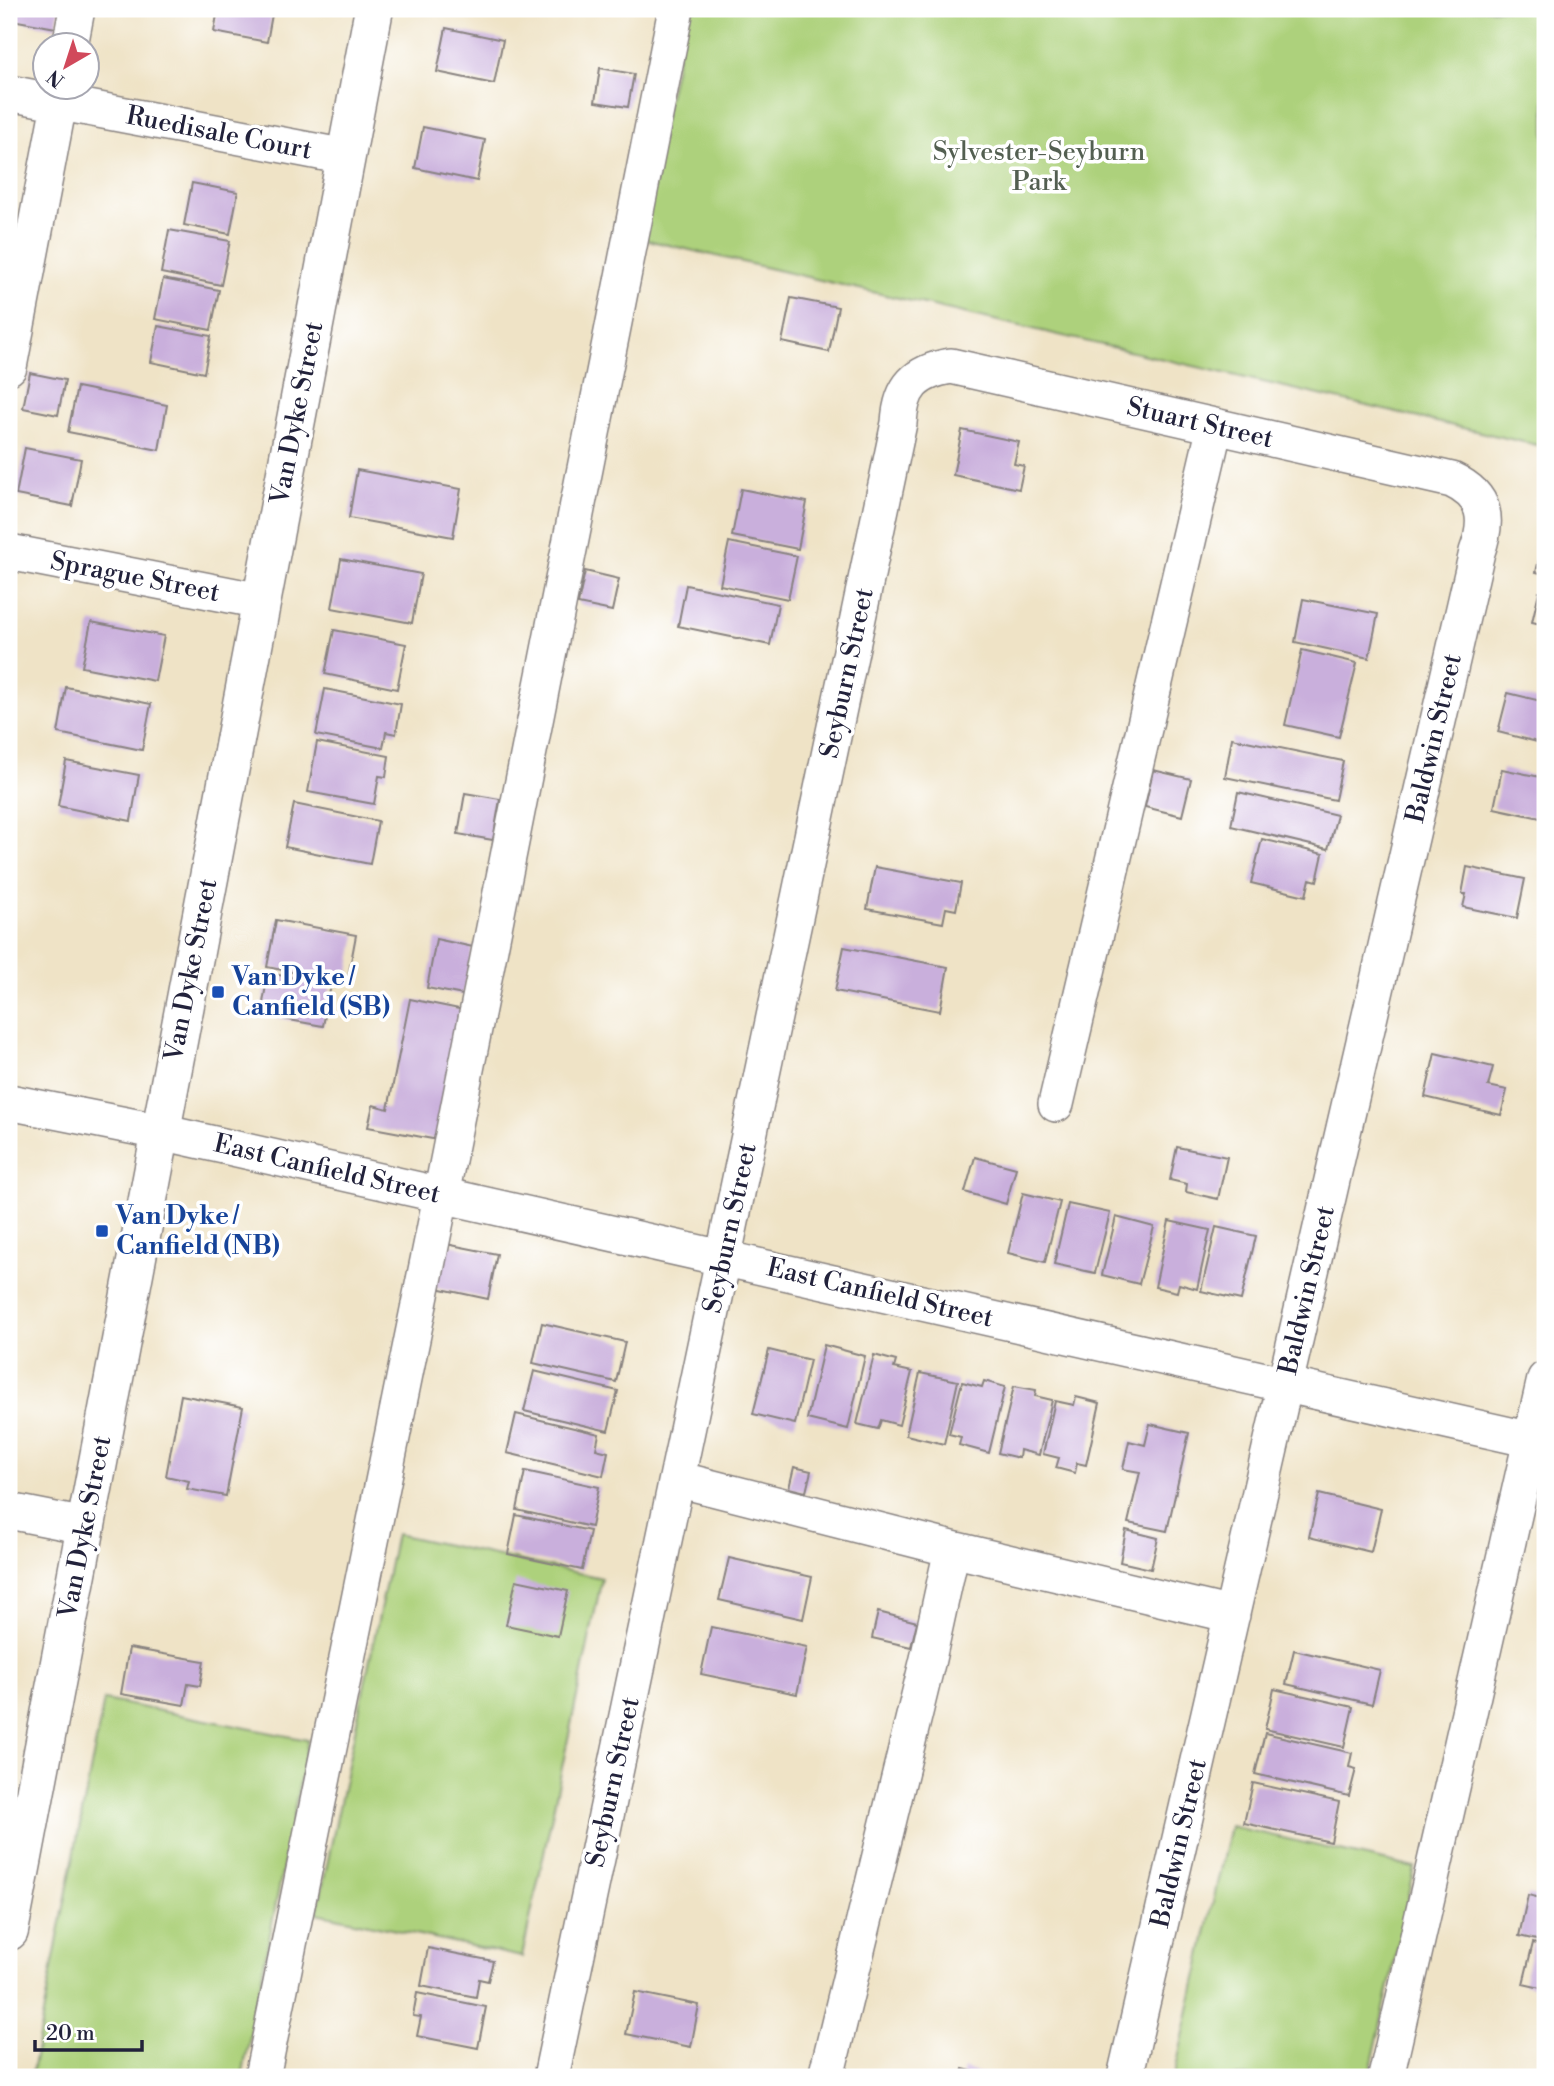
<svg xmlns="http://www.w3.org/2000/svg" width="1554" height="2086" font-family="'Libre Bodoni',serif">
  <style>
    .green { fill: #add17b; stroke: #687a5b; stroke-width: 2 }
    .building { fill: #c9afdc }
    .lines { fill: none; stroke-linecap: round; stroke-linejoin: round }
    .minor-casing { stroke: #888280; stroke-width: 38 }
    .major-casing { stroke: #888280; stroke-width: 41 }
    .minor { stroke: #fff; stroke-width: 35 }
    .major { stroke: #fff; stroke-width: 38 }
    .transit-dot { fill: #1a4fb4; stroke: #fff; stroke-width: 2.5 }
    .labels { text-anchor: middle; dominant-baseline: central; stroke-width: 7; stroke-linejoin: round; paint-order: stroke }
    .street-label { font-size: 26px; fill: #22223b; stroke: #fff }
    .park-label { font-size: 26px; fill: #535f51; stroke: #fff }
    .transit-label { font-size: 26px; font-weight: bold; fill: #164399; stroke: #fff; text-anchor: start }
  </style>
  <rect width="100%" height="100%" fill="#fff"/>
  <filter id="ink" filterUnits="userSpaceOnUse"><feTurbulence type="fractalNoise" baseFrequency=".0143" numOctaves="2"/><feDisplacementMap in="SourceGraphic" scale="14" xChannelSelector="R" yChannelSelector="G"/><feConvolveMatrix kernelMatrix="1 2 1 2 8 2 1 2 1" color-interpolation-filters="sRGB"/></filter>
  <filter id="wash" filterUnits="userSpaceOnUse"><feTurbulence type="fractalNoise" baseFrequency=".00686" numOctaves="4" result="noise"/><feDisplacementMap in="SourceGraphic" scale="28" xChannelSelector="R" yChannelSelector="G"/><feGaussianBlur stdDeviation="1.57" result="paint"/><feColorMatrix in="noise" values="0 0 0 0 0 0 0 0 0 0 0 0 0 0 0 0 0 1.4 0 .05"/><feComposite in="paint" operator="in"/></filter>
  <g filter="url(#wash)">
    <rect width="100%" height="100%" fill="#efe3c6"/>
    <path class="green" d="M688,9H1545V447L638,238Z
      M396,1534L602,1578L522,1957L317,1913Z
      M104,1700L308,1740L242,2077H31Z
      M1230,1826L1415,1868L1369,2077H1174Z"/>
    <g id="blocks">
      <path class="building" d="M14,9H59L56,28L12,20Z
        M218,9H273L267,42L214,32Z
        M446,28L503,40L494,84L437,72Z
        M600,68L634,74L628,107L595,102Z
        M423,127L485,140L477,181L415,168Z
        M192,183L238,192L230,234L184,225Z
        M169,230L230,241L221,285L161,273Z
        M163,279L219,290L211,330L155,319Z
        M791,298L838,307L829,352L782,342Z
        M158,326L211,336L204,373L151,362Z
        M30,373L65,380L58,415L23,408Z
        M77,387L167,405L159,450L68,432Z
        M962,430L1019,442L1014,464L1024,466L1019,489L953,475Z
        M25,448L81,459L72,506L16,495Z
        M357,470L461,489L453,537L349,518Z
        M741,489L807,502L798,549L732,536Z
        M1544,538H1545V574L1536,572Z
        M729,542L797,556L788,599L720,585Z
        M341,559L421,574L412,623L332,608Z
        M585,571L619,579L612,611L578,604Z
        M1544,584L1545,585V625L1532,622L1539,592H1542Z
        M686,585L778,604L770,645L678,626Z
        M1303,599L1378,614L1369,658L1295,642Z
        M91,622L164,636L155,681L82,667Z
        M334,630L406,644L397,689L325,674Z
        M1302,650L1357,663L1339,737L1285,725Z
        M66,687L151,704L142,750L58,733Z
        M325,689L401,704L396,734L386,732L383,748L316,735Z
        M1508,693L1545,702V744L1498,732Z
        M1232,738L1343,761L1335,800L1225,777Z
        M317,742L389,756L386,777L379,776L374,804L308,792Z
        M66,761L139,775L131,821L58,806Z
        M1502,769L1545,778V819L1494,808Z
        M1153,770L1191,779L1182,816L1145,807Z
        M1238,792L1337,815L1328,849L1231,826Z
        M465,793L500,799L493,840L458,834Z
        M294,804L378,821L370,864L285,847Z
        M1262,839L1323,854L1317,881L1310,879L1306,896L1251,883Z
        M875,867L961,883L956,910L946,908L943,923L867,909Z
        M1467,867L1525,879L1517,918L1463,907L1466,894H1462Z
        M276,920L356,935L347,983L267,967Z
        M436,939L473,947L463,995L427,988Z
        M844,947L948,967L940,1011L835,991Z
        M268,973L331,985L323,1026L261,1015Z
        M410,999L464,1010L438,1140L368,1127L373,1105L388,1109Z
        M1435,1053L1493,1067L1488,1086L1507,1090L1501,1115L1425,1097Z
        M1177,1147L1227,1157L1218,1199L1186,1192L1187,1184L1170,1180Z
        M975,1157L1016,1168L1006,1204L965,1192Z
        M1023,1193L1060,1202L1045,1262L1008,1253Z
        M1068,1204L1110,1213L1095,1273L1054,1264Z
        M1116,1217L1154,1227L1139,1284L1102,1275Z
        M1169,1221L1210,1230L1197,1289L1179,1284L1177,1292L1155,1287Z
        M1216,1227L1256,1236L1241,1300L1201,1291Z
        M441,1243L497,1254L488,1299L432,1287Z
        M542,1323L625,1342L616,1382L533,1363Z
        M824,1345L865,1356L848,1429L807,1419Z
        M769,1350L810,1360L795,1424L753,1414Z
        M874,1355L896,1361L894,1368L912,1372L899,1425L881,1420L878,1429L857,1424Z
        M534,1371L618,1391L608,1431L524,1411Z
        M920,1373L958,1381L944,1444L906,1435Z
        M984,1381L1005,1387L989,1453L959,1445L961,1437L949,1434L962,1382L982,1387Z
        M1014,1386L1036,1390L1035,1396L1052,1400L1039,1455L1020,1450L1019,1458L998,1453Z
        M181,1395L243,1407L226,1496L187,1489L189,1481L166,1476Z
        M1076,1397L1100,1403L1086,1465L1077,1463L1075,1473L1056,1468L1059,1458L1043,1454L1055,1401L1074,1405Z
        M516,1414L599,1434L596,1449L608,1452L603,1476L507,1453Z
        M1150,1424L1189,1433L1167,1531L1128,1523L1140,1472L1123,1469L1129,1441L1145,1445Z
        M794,1467L811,1471L806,1492L789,1488Z
        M525,1471L599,1487L591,1527L517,1510Z
        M1319,1494L1381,1509L1371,1552L1309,1537Z
        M516,1515L590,1531L582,1570L508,1554Z
        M1126,1530L1158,1538L1151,1569L1120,1562Z
        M729,1558L812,1577L803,1619L719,1600Z
        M516,1580L568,1591L558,1636L506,1625Z
        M878,1612L917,1622L911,1647L872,1638Z
        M711,1627L807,1647L797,1694L701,1674Z
        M129,1648L204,1661L200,1686L188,1684L184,1705L121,1694Z
        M1294,1650L1380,1670L1372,1704L1286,1684Z
        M1274,1689L1353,1707L1344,1747L1265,1729Z
        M1265,1733L1352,1753L1349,1767L1356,1769L1349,1796L1255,1774Z
        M1253,1783L1339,1802L1331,1842L1244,1823Z
        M1528,1895L1545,1899V1942L1519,1936Z
        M1533,1943L1545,1946V1989L1523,1984Z
        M428,1948L493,1961L488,1981L479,1979L476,1997L421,1986Z
        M635,1992L699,2005L691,2047L626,2034Z
        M417,1993L486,2007L478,2048L417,2036L421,2017L413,2016Z
        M963,2069L992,2076V2077H961Z"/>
    </g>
  </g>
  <g filter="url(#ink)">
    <use href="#blocks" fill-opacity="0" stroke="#888280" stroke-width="2"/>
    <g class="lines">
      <g class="minor-casing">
        <path id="minor" d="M70,46L77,9
          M9,93L346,157
          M9,367L62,88
          M9,552L261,601
          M9,1102L161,1132L1545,1443
          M1056,1104L1215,426
          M677,1479L952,1549L1232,1615
          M9,1511L85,1526
          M262,2077L434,1231L676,9
          M551,2077L899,423C901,387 915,372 951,366L1452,480C1486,496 1489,519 1477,552L1125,2077
          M826,2077L928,1659L952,1549
          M1386,2077L1545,1379"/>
      </g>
      <g class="major-casing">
        <path id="major" d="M9,1931L374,9"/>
      </g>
      <use href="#minor" class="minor"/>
      <use href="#major" class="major"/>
    </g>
  </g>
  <g class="transit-dot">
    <rect x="211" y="985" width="14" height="14" rx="3.5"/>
    <rect x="95" y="1224" width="14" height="14" rx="3.5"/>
  </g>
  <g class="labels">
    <g class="street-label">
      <text transform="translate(219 133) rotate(11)">Ruedisale Court</text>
      <text transform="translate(297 413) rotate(-79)">Van Dyke Street</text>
      <text transform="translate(1200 423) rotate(13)">Stuart Street</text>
      <text transform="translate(135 577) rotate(11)">Sprague Street</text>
      <text transform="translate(847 673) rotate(-78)">Seyburn Street</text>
      <text transform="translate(1434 738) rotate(-77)">Baldwin Street</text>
      <text transform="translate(191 970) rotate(-79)">Van Dyke Street</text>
      <text transform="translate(327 1169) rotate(13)">East Canfield Street</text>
      <text transform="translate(730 1228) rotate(-78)">Seyburn Street</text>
      <text transform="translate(1307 1290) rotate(-77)">Baldwin Street</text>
      <text transform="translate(880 1293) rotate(13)">East Canfield Street</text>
      <text transform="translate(85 1527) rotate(-79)">Van Dyke Street</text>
      <text transform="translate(613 1782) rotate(-78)">Seyburn Street</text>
      <text transform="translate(1179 1843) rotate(-77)">Baldwin Street</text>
    </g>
    <g class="park-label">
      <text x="1039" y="152">Sylvester-Seyburn<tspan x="1039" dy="30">Park</tspan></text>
    </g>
    <g class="transit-label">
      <text x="232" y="977">Van Dyke /<tspan x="232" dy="30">Canfield (SB)</tspan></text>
      <text x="116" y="1216">Van Dyke /<tspan x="116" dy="30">Canfield (NB)</tspan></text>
    </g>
  </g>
  <rect width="1554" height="2086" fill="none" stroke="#fff" stroke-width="35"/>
  <g transform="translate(66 66) rotate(219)"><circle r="33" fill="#ffffff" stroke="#a7a7b1" stroke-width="2"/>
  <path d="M0-5L12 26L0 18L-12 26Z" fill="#d1495b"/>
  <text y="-10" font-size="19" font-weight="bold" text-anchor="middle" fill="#22223b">N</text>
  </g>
  <path d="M35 2040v10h107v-10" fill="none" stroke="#22223b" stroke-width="3.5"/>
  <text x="46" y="2040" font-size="21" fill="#22223b" stroke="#ffffff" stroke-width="5" paint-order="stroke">20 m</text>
</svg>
